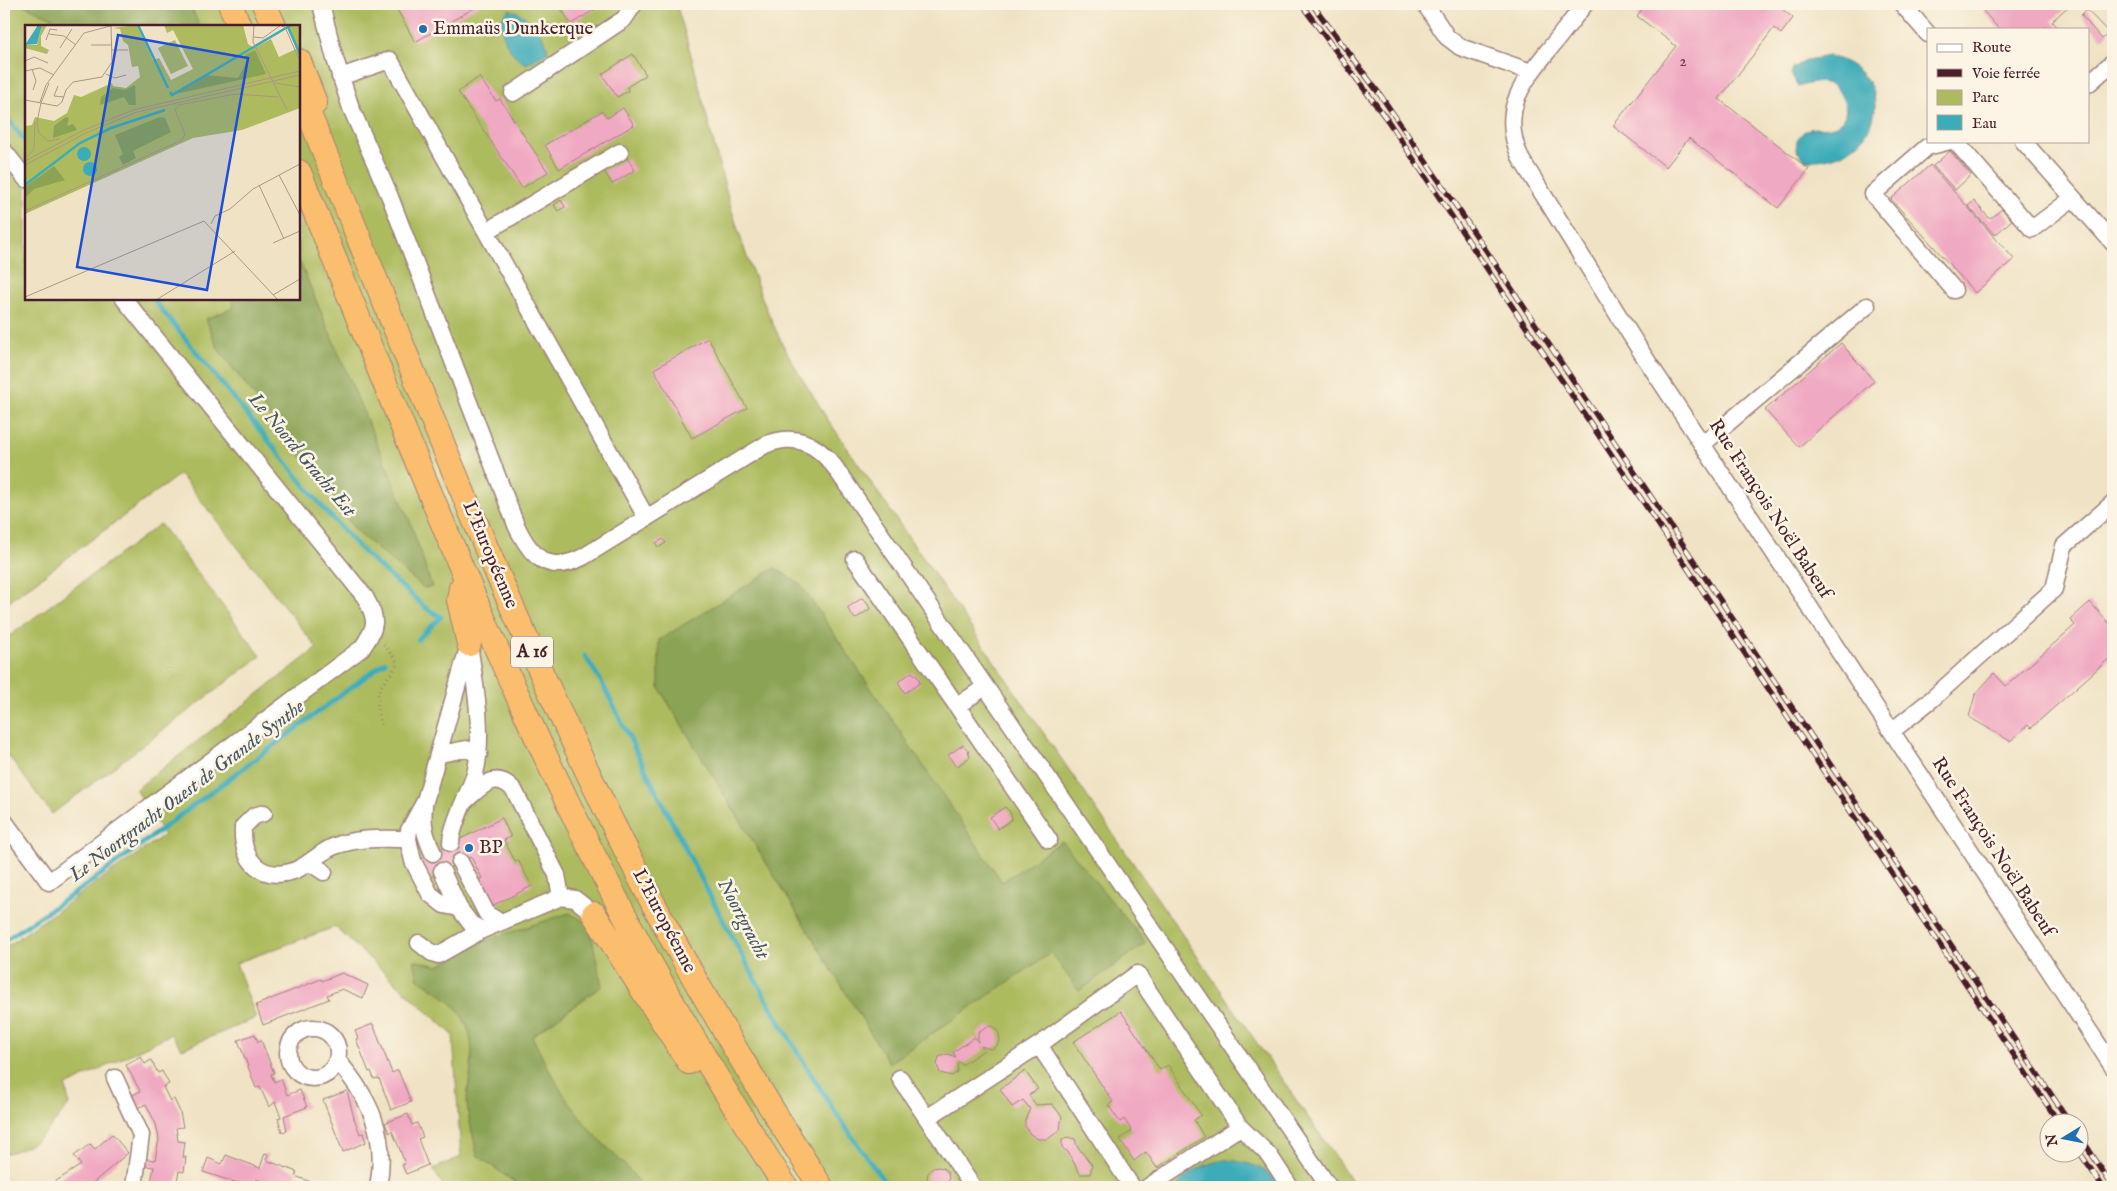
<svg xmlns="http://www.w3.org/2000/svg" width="2117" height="1191" font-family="'IM FELL English',serif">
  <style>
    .green { fill: #adbb5e; stroke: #7c6d44; fill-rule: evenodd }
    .forest { fill: #8aa355; stroke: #6a6140 }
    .water { fill: #3dacb9; stroke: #446672 }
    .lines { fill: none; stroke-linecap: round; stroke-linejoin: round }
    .stream { stroke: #3dacb9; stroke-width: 5 }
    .building { fill: #f0a9c2 }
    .minor-casing { stroke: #9d8178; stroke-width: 19 }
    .highway-casing { stroke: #9d8178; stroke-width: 26 }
    .path { stroke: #9d8178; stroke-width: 3; stroke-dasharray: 1 4; stroke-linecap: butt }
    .minor { stroke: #fff; stroke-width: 16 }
    .highway { stroke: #fabe6e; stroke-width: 24 }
    .rail-casing { stroke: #4a1f2b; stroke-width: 5.5 }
    .rail { stroke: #fcf5e5; stroke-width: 4; stroke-dasharray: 11; stroke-linecap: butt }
    .poi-dot { fill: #1f6fb2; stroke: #fcf5e5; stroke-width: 2 }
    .labels { text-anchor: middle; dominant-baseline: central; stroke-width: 5; stroke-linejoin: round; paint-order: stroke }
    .number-label { font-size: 16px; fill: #744251 }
    .shield { fill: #fcf5e5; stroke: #7f5f63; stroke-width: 1 }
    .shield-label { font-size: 18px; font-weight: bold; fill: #4a1f2b }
    .poi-label { font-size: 19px; fill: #4a1f2b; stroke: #fcf5e5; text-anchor: start }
    .street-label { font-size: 19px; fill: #4a1f2b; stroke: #fcf5e5 }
    .water-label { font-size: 20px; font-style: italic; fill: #455764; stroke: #fcf5e5 }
    .inset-river { fill: none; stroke: #3dacb9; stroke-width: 2.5 }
    .inset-road { fill: none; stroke: #ae9587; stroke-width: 1 }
    .view { fill: #1d4ed8; fill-opacity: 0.15; stroke: #1d4ed8; stroke-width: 2.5 }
    .inset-edge { fill: none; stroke: #4a1f2b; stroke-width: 2.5 }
  </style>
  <rect width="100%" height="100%" fill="#fcf5e5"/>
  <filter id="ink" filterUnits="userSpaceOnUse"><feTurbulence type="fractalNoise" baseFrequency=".02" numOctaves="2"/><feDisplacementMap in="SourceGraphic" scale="10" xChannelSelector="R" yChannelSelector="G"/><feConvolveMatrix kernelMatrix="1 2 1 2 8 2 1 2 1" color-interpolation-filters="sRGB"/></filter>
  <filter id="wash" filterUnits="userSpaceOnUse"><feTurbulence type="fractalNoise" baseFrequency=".0096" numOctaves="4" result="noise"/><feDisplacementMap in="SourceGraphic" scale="20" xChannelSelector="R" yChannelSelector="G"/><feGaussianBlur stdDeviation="1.12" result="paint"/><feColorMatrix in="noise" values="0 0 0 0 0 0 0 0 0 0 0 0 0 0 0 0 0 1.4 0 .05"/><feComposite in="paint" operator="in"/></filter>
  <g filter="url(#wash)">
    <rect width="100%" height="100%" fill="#f0e3c5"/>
    <path class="green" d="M4,4H676C701,81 715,162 741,239C755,281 771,326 794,365C804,383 816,399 826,417L1356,1187H444L433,1169L461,1157L453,1035L335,927L236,963L256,1018L182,1049L171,1034L66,1086L69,1105C46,1132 40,1145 4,1154V955L6,947L164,835L136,789L317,648L180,474L4,605ZM26,26H299V299H26Z
      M160,524L261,656L52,814L4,750V640Z"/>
    <path class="forest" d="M22,4H190L199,26H70Z
      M299,260L411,524L432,587L424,588L356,531L327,490L218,349L206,319L233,308V299H299Z
      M775,568L801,585L1002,882L1062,841L1146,943L1079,991L1051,953L889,1063L659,688V640Z
      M569,913L589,924L602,986L532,1036C548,1071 569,1107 596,1136C612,1153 629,1167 642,1187H521L477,1155C474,1138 468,1119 467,1102C467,1091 470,1079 471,1068C476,1020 456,1002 418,979L414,960L438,966L487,940Z"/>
    <path class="water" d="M509,10C522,9 550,39 547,52L527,64C510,56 501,37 501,19Z
      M1829,56C1905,76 1880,165 1805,160L1796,150L1797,140C1799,137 1802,133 1805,131C1818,124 1836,133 1844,117C1850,105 1838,86 1826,83C1818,81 1806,85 1798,86L1791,74L1793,68L1807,60Z
      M1224,1160C1248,1161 1267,1168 1282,1187H1176C1189,1171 1204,1164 1224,1160Z"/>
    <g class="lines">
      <path class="stream" d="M4,114L26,142
        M153,299L324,509L364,553L426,608L441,617L418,639
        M585,656L601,681C674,826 745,973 834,1110C851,1136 870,1161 888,1187
        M4,941L91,882L385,662"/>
    </g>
    <g id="blocks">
      <path class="building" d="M394,4H481L415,42Z
        M558,4H604L571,24Z
        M1646,4H1776L1793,18L1781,34L1774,28L1719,99L1809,169L1778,208L1689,138L1666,167L1613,126L1676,46L1637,16Z
        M1991,4H2071L2052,21L2059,29L2045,27L2043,29H1999L1983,11Z
        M2087,10L2109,33L2102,39L2081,15Z
        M633,54L646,75L627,87L628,91L617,97L602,74Z
        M479,77L496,101L500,99L548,172L522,188L458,92Z
        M623,108L634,125L559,169L545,145L602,111L607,118Z
        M1950,151L1971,175L1955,190L1933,166Z
        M627,158L635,170L612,184L604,171Z
        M1930,165L2014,259L1975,293L1891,199Z
        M561,200L565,207L558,211L554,205Z
        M1974,201L1990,219L2002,209L2012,220L1995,235L1968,206Z
        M708,338L747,408L692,438L654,369Z
        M1841,343L1874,381L1799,447L1765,410Z
        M663,539L666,543L658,548L656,543Z
        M862,598L867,602L870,609L855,619L847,608Z
        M2090,602L2113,628V655L2031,728L2028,725L2010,741L1969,717L1975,695L1994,673L2006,686L2075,625L2070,620Z
        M912,672L918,677L920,683L905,693L898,682Z
        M963,745L968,750L970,757L956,767L948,755Z
        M1005,807L1010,812L1012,819L998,829L990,817Z
        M502,818L511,837L504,840L515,861L518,860L532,886L492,906L478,880L482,878L471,857L429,878L419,860Z
        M342,973L368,985L363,998L342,989L327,995L329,999L263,1025L256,1005L321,979L322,981Z
        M1121,1011L1160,1070L1168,1065L1201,1115L1194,1120L1204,1137L1157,1168L1146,1152L1134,1161L1120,1139L1132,1131L1124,1119L1120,1122L1108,1105L1113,1102L1073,1042Z
        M373,1024L392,1073L398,1070L411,1102L391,1110L379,1078L374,1079L371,1071L369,1072L356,1039L358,1038L355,1031Z
        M988,1026L994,1027L999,1033L1000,1041L996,1047L991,1049L981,1046L984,1050L962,1065L958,1061L957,1072L952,1076L940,1073L937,1065L939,1057L948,1054L956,1057L953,1052L975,1037L978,1042V1032Z
        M255,1034L258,1042L261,1040L274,1073L271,1074L274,1082L281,1079L287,1095L300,1090L307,1107L284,1116L287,1131L282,1132L278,1118L281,1117L275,1102L269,1107L260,1087L256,1088L238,1040Z
        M141,1057L145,1064L151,1060L158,1073L162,1071L169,1084L163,1087L170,1101L174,1099L180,1112L183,1127L176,1128L178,1141L185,1142L183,1157H186L184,1172L179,1171L176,1186L169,1184L168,1187H150L154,1167L145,1166L146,1159L155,1160L159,1139L156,1124L146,1104L137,1108L131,1096L140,1091L126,1065Z
        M1025,1071L1038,1089L1029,1095L1036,1105L1052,1104L1062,1116L1060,1130L1048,1139H1038L1030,1134L1025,1126V1120L1030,1109L1023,1100L1012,1107L1000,1089Z
        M347,1091L354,1118L360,1134L363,1133L366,1142L343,1152L323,1100Z
        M408,1114L412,1125L417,1123L423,1137L418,1139L428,1165L406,1174L402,1165L405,1164L399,1147L392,1131L389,1133L385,1123Z
        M112,1134L128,1153L88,1187H52L50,1185L81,1165L74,1156L90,1144L95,1149Z
        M1068,1137L1075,1139L1077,1146L1092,1165L1090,1174H1080L1068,1152L1062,1148V1140Z
        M265,1153L268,1154L266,1160L297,1172L295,1176L324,1187H278L256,1179L252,1187H250L203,1172L208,1158L222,1164L226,1155L260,1168Z
        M927 1178a11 11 0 1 1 22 0a11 11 0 1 1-22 0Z"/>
    </g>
  </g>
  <g filter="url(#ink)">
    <use href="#blocks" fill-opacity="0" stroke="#9d8178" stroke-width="1"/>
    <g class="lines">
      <g class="minor-casing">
        <path id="minor" d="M321,4L335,59L351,108L390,197L516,525C531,557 548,575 583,557L765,445C794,433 815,442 834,466L1329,1187
          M1425,4L1447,37L1460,47L1531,72
          M1585,4C1572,20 1560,36 1547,52C1519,87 1500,113 1521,159L1640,350L2113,1067
          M1902,4L1928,34
          M340,77L390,60L646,517
          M2088,84L2113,62
          M513,93L624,19L634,4
          M1950,141L1927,147L1873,194L1954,290
          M1955,141L2032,229L2073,198
          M2023,141L2113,243
          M4,151L26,179
          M487,231L620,152
          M1703,444L1867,306
          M855,559L957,706L985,687
          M469,644L425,801L409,830L408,839L413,861L430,894L444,905L459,908L471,924L482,930L561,897L575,899L594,914
          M957,706L1049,840
          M1892,731L1932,699L2054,589L2064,546L2113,503
          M440,754L466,749L479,754
          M465,801C481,787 495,769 514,790L557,875L561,897
          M424,806C422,824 425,836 433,853
          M264,813L254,816L243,827C241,860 261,883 296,870C310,864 321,851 335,846C359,837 383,839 408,839
          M4,821L49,882L362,648C377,626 378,621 365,597L124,299
          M451,843C451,825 469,793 475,774C484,738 476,688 470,651
          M309,862L324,872
          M460,862L487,914L500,922
          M442,871L459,908
          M419,943L432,953L438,955L482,930
          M288 1053a25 25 0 1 1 50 0a25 25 0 1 1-50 0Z
          M1039,1045L1137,974L1240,1127L1269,1155L1290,1187
          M337,1060C370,1098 388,1136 378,1187
          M115,1078L141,1135L134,1187
          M900,1078L973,1187
          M927,1118L1039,1045L1132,1187
          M1148,1187L1240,1127"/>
      </g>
      <g class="highway-casing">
        <path id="highway" d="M230,4L239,26
          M264,4L274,26
          M299,61L315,103
          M299,89C405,352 507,617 636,870C691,979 755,1084 821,1187
          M299,172C405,431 505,693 637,939C683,1024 733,1106 786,1187
          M461,588L459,600L469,644
          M594,914L689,1062"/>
      </g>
      <path class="path" d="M381,725C378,711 374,693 384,682C390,674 395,671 397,662L383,643"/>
      <use href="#minor" class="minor"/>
      <use href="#highway" class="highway"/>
      <g class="rail-casing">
        <path id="rail" d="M1301,4L1388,121L2060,1124
          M1312,4L1381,96L1461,213L2071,1124
          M2080,1136L2113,1187
          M2080,1153L2103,1187"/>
      </g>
      <use href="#rail" class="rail"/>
    </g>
  </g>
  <g class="poi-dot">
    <circle cx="423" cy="29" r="5"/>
    <circle cx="469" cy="848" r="5"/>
  </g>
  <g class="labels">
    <g class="number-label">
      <text x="1683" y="62">2</text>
    </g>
    <rect class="shield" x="511" y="636.5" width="42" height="31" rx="4"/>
    <g class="shield-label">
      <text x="532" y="652">A 16</text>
    </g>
    <g class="poi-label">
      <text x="433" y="29">Emmaüs Dunkerque</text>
      <text x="479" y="848">BP</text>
    </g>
    <g class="street-label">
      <text transform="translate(1770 509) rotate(57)">Rue François Noël Babeuf</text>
      <text transform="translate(490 555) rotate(67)">L'Européenne</text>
      <text transform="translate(1993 847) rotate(57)">Rue François Noël Babeuf</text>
      <text transform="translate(664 921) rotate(62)">L'Européenne</text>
    </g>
    <g class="water-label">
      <text transform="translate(302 455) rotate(50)">Le Noord Gracht Est</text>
      <text transform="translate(187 791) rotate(-37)">Le Noortgracht Ouest de Grande Synthe</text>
      <text transform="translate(743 919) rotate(62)">Noortgracht</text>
    </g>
  </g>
  <g transform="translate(25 25)">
    <rect width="275" height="275" fill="#f0e3c5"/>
    <path d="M17,0H22L16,11V21L24,25L22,29L0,23V20H12ZM112,0L128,35L134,33L146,55L168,44L148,5L142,8L139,0H218L223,19L229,23L246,14L254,32L271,24L263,0H275V83L217,105L168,113L0,189V101L7,100L10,92L29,96L42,88L49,70L56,72L87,58L88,61L101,63L115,52L113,41L107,42L103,20L98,16L95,4L88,3ZM150,15L163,41L146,49L133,23Z" fill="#adbb5e"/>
    <path d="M230,25L241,49L151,69L181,50L213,53L223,35L220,30ZM110,60L111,80H104L99,72L75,80L76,72L88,63L100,65ZM41,92L44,93L42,101L48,99L52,105L28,113L29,101ZM135,92L140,93L146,107L108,126L111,133L98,140L94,132L98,129L90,110ZM29,141L40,155L9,164L0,173V162Z" fill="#8aa355"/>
    <path d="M13,0H17L12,19L0,20ZM52 129a7 7 0 1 1 14 0a7 7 0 1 1-14 0ZM58 144a7 7 0 1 1 14 0a7 7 0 1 1-14 0Z" fill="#3dacb9"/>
    <path class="inset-river" d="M113,0L143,63M263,2L275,29M145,67L147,70L266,0M0,160L55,118L86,103L140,85"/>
    <path class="inset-road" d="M229,0L228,17L262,85M256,1L260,2L274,34M24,9L39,11L51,20M229,12L238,13L256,0M21,15L25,4L32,5M66,20H87M35,23L47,4M87,25H103M0,36L9,32L23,38M7,44L11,56L8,65M0,46L15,43L29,50M81,49L90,53L101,50M250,58L275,62M33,61L29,71L39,72M0,75L32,81L37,77L41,65L48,57L77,52L87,37L86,1M15,77L21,60L59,8L89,0M16,78L24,58M16,78L12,97L14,108L23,116L35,114M2,132L9,124L10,96M0,136L59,105L108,85L275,46M0,140L63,107L112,87L275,50M254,150L275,190M234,160L259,214M0,186L157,115L160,109L150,85L154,80L210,69L254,72M186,199L190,191L205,184L228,164L275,139M248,218L275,206M248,270L275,254M0,272L179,196L253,275M131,275L210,226"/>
    <path class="view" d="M93,10L223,33L182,265L52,242Z"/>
    <rect width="275" height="275" class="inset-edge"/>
  </g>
  <rect width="2117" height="1191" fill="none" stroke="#fcf5e5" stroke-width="20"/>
  <rect x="1927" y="28" width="162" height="115" fill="#fcf5e5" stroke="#b59f9b"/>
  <rect x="1937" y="44" width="25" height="8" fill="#ffffff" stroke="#b59f9b"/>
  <text x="1972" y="52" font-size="15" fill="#4a1f2b">Route</text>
  <rect x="1937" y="69" width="25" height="8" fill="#4a1f2b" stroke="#b59f9b"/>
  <text x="1972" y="78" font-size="15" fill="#4a1f2b">Voie ferrée</text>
  <rect x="1937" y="90" width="25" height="15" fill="#adbb5e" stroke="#b59f9b"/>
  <text x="1972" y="102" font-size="15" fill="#4a1f2b">Parc</text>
  <rect x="1937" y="115" width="25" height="15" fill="#3dacb9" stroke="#b59f9b"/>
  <text x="1972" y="128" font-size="15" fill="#4a1f2b">Eau</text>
  <g transform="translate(2064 1138) rotate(260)"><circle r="24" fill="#fcf5e5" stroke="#b59f9b"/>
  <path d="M0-4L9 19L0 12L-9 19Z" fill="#1f6fb2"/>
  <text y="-8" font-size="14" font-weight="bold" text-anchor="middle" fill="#4a1f2b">N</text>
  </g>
</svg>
